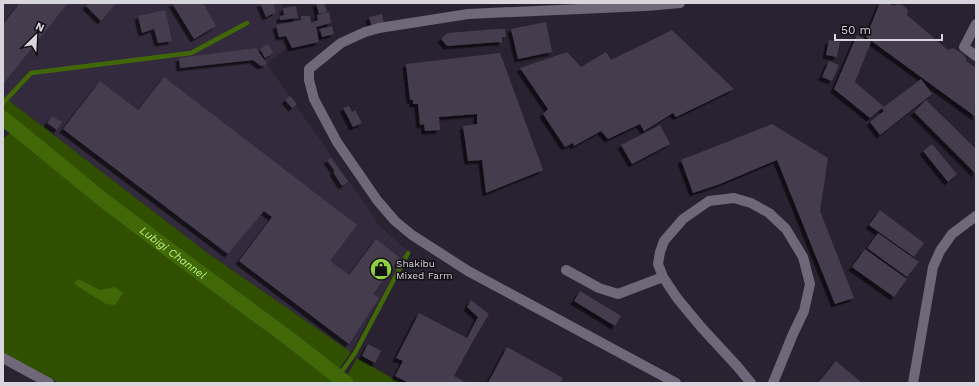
<svg xmlns="http://www.w3.org/2000/svg" width="979" height="386" font-family="'Work Sans',sans-serif">
  <style>
    .built { fill: #332a3e }
    .green { fill: #304f00 }
    .water { fill: #416807 }
    .lines { fill: none; stroke-linecap: round; stroke-linejoin: round }
    .stream { stroke: #416807; stroke-width: 4.5 }
    .canal { stroke: #416807; stroke-width: 15 }
    .building { fill: #443d4d; filter: url(#shadow) }
    .minor { stroke: #6f6879; stroke-width: 10 }
    .labels { text-anchor: middle; dominant-baseline: central; stroke-width: 3; stroke-linejoin: round; paint-order: stroke }
    .poi-label { font-size: 10px; fill: #d9d5df; stroke: #100d14; text-anchor: start }
    .water-label { font-size: 11px; font-style: italic; fill: #baf281; stroke: #100d14 }
  </style>
  <defs>
    <filter id="shadow"><feDropShadow dx="-3.5" dy="3.5" stdDeviation="0" flood-color="#0009"/></filter>
  </defs>
  <rect width="100%" height="100%" fill="#282231"/>
  <path class="built" d="M3,3H282L287,48L267,64L376,220L375,222L407,250L351,352L209,254L3,96Z"/>
  <path class="green" d="M3,96L209,254L351,352L338,371C274,319 205,272 138,222C92,187 48,150 3,114Z
    M11,132L103,207L217,290L341,383H59L3,353V139Z
    M357,358L401,383H353L346,377Z"/>
  <path class="water" d="M78,279L100,290L115,287L123,293L115,305L106,304L74,284Z"/>
  <g class="lines">
    <path class="stream" d="M3,103L31,73L191,53L247,23
      M338,377L355,353L408,253"/>
    <path class="canal" id="s1" d="M3,118L102,199L168,249L287,337L346,383"/>
  </g>
  <path class="building" d="M20,3H68L3,84V24Z
    M88,3H116L101,21L86,6Z
    M172,3H203L216,26L194,39Z
    M260,3H273L276,12L266,17Z
    M316,3H324L327,12L319,14Z
    M880,3H888L894,6L897,4L902,5L906,8L908,11L907,15L948,50L953,48L963,54L966,58V61L976,68V117L866,37Z
    M296,6L298,18L280,20V16L284,15L283,8Z
    M165,10L172,41L158,43L154,29L142,33L138,16Z
    M329,12L331,23L316,27L319,42L292,48L286,36L279,37L276,25L301,20V16H310L311,23L318,20L317,15Z
    M382,14L384,23L371,25L369,17Z
    M546,22L552,52L518,59L511,29Z
    M332,26L334,34L322,37L320,29Z
    M498,29H505L506,37H502V43L498,42L447,46L441,39L447,33Z
    M672,30L734,89L676,117L673,113L644,131L640,124L608,139L601,131L574,146L573,143L565,147L543,114L548,109L520,68L567,52L581,67L606,52L611,60Z
    M857,35L871,42L855,82L884,107L921,79L932,94L880,135L870,122L884,111L882,108L870,118L834,89Z
    M829,40L840,42L837,57L826,55Z
    M268,44L273,53L265,58L260,49Z
    M256,48L267,64L261,66L253,60L180,68L179,58Z
    M500,53L543,170L486,193L482,160L468,161L463,126L477,124V114L439,117L440,130L425,131L424,124L420,125L418,104H413V100H410L406,64Z
    M829,61L839,65L832,81L822,77Z
    M164,77L357,225L330,261L349,275L376,239L400,258L373,294L379,298L349,344L239,261L272,217L264,211L228,254L63,129L100,81L138,110Z
    M290,96L297,104L292,108L285,100Z
    M926,100L976,149V174L914,112Z
    M349,106L352,112L355,110L362,123L353,127L343,108Z
    M52,116L62,122L57,130L47,123Z
    M772,124L828,158L820,211L854,298L835,304L777,160L720,184L693,193L681,160Z
    M660,125L670,144L632,164L621,145Z
    M932,144L957,174L948,182L923,151Z
    M331,158L348,182L342,186L333,172L335,171L327,160Z
    M880,210L924,243L914,257L869,225Z
    M878,233L919,262L907,277L867,248Z
    M865,249L907,279L894,297L852,267Z
    M580,291L621,316L615,326L574,301Z
    M471,300L489,314L473,341L454,376L467,383H409L395,376L403,361L396,358L419,313L467,338L478,317L467,307Z
    M368,344L381,351L375,363L362,356Z
    M507,347L563,378L560,383H488Z
    M836,361L862,383H818Z"/>
  <g class="lines">
    <path class="minor" d="M976,24L964,47L976,56
      M566,270L599,288L618,294L663,277
      M3,358L49,383
      M676,383L468,271L412,235L395,221L377,200L337,142L314,99L309,80V69L341,43L365,32L379,28L468,14L646,6L680,3
      M751,383L737,366L701,327L677,298L663,277L658,264L660,252L664,241L683,219L709,201L734,198L751,203L769,213L786,229L803,257L810,284L804,311L793,334L773,383
      M913,383L933,267L940,251L952,234L976,216"/>
  </g>
  <defs>
    <g id="shop-disc" transform="scale(1.15)"><circle r="9.5" fill="#8ece43" stroke="#100d14"/><path d="M-5-2.5h2.3a2.7 3.5 0 0 1 5.4 0H5L5.5 6h-11ZM-1.5-2.5h3a1.5 2.3 0 0 0-3 0Z" fill="#111"/></g>
  </defs>
  <g fill-rule="evenodd">
    <use href="#shop-disc" x="381" y="269"/>
  </g>
  <g class="labels">
    <g class="poi-label">
      <text x="396" y="263">Shakibu<tspan x="396" dy="12">Mixed Farm</tspan></text>
    </g>
    <g class="water-label">
      <text stroke="none"><textPath href="#s1" startOffset="217">Lubigi Channel</textPath></text>
    </g>
  </g>
  <rect width="979" height="386" fill="none" stroke="#d9d5df" stroke-width="8"/>
  <g transform="translate(36 36) rotate(24)" stroke="#100d14" stroke-width="3" paint-order="stroke">
  <path d="M0-3L7 15L0 10L-7 15Z" fill="#d9d5df"/>
  <text y="-6" font-size="11" font-weight="bold" text-anchor="middle" fill="#d9d5df">N</text>
  </g>
  <path d="M835 34v6h107v-6" fill="none" stroke="#d9d5df" stroke-width="2"/>
  <text x="841" y="34" font-size="12" fill="#d9d5df" stroke="#100d14" stroke-width="3" paint-order="stroke">50 m</text>
</svg>
